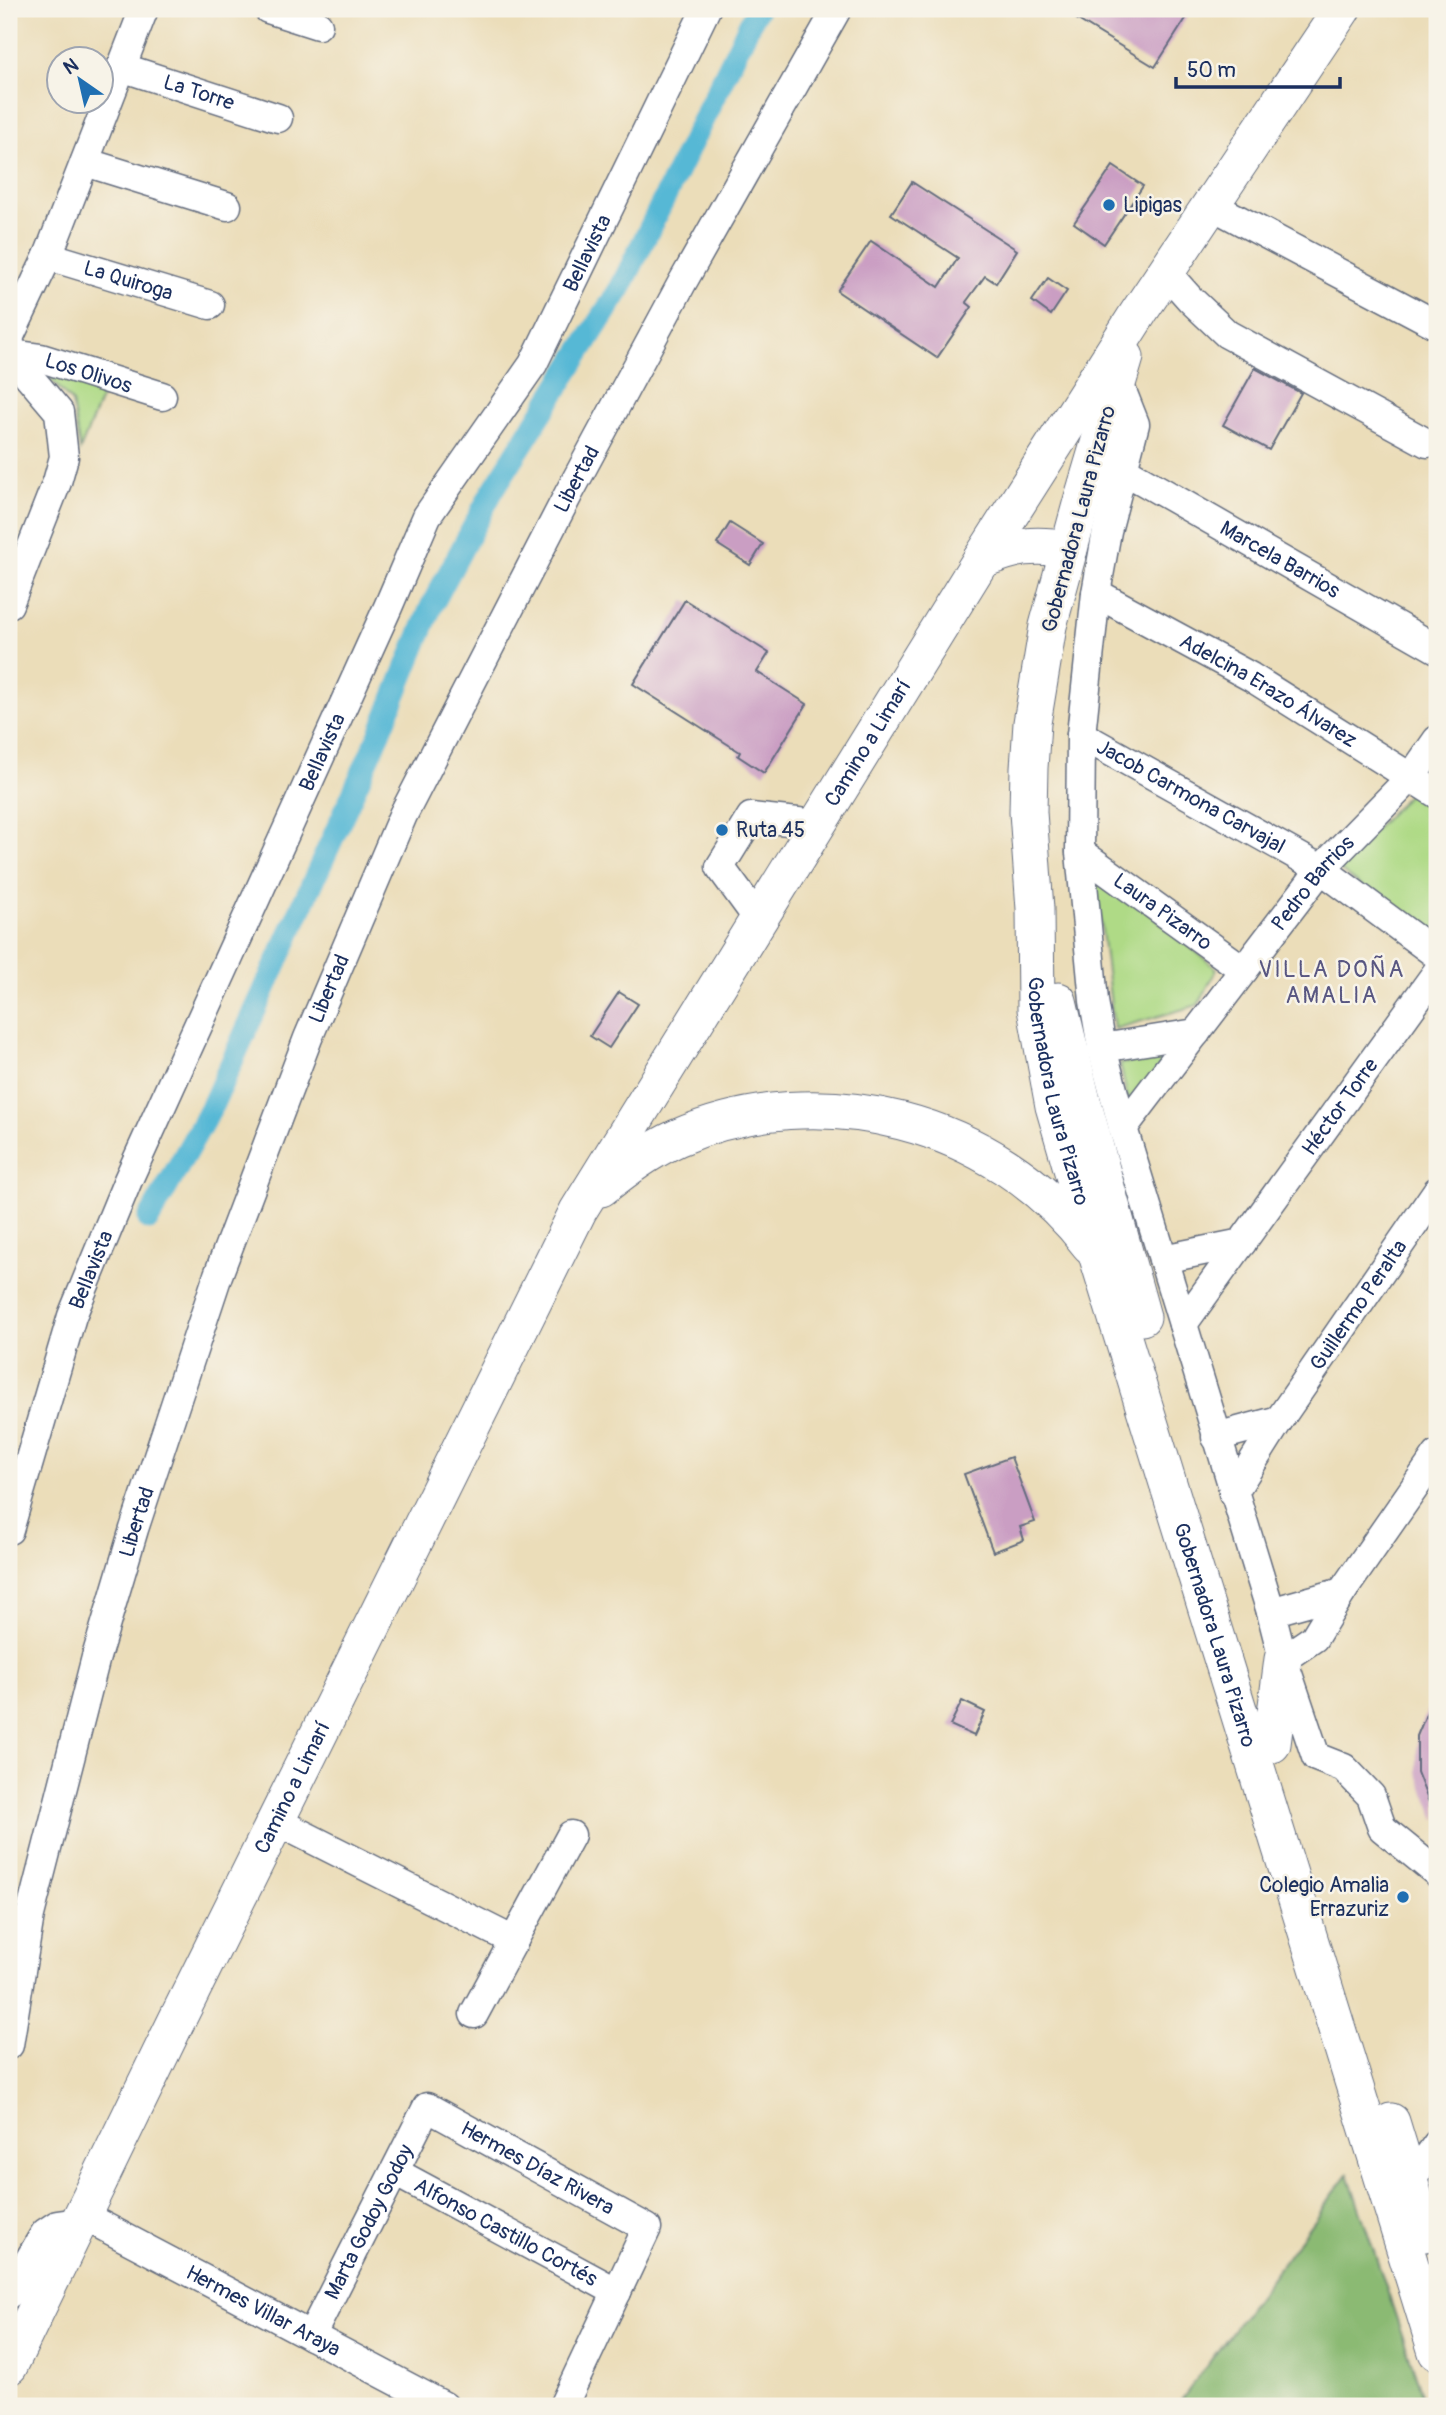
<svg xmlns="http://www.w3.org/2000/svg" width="1446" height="2415" font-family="Pangolin,sans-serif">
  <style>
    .green { fill: #afda86; stroke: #658472; stroke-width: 2 }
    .forest { fill: #8bba73; stroke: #537468; stroke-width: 2 }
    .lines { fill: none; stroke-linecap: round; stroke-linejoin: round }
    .canal { stroke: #57b8d5; stroke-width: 23 }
    .building { fill: #ca9ec3 }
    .minor-casing { stroke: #646c7e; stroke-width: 31 }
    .major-casing { stroke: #646c7e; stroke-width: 39 }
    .minor { stroke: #fff; stroke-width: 28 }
    .major { stroke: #fff; stroke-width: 37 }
    .poi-dot { fill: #1f6fb2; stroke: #f7f3e8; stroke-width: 2.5 }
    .labels { text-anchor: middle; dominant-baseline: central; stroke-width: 5; stroke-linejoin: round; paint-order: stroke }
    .street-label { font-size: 21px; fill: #1b2f5e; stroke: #f7f3e8 }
    .poi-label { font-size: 21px; fill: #1b2f5e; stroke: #f7f3e8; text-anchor: start }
    .neighbourhood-label { font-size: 23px; letter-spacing: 2px; fill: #585681; stroke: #f7f3e8 }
  </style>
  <rect width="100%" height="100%" fill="#f7f3e8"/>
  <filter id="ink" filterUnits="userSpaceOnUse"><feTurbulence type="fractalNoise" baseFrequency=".0143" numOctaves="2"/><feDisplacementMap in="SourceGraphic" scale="14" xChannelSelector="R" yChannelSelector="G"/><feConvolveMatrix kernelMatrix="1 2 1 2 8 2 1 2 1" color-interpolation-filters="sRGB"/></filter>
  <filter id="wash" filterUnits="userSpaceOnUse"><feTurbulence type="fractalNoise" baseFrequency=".00686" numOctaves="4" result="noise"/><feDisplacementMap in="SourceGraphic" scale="28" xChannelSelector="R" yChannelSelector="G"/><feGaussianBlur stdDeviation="1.57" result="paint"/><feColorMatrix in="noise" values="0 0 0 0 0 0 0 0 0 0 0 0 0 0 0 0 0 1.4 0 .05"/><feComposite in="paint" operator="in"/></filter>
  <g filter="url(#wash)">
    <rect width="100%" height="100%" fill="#ebddb9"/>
    <path class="green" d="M38,366L105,388L80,450L72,402Z
      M1413,790L1437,807V942L1337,868Z
      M1094,867L1217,969L1198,1005L1114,1029Z
      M1167,1055L1130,1108L1120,1064Z"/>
    <path class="forest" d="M1348,2174L1426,2406H1177Z"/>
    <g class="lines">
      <path class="canal" d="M149,1219L212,1106L380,733L431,607L492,492L621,287L757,9"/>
    </g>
    <g id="blocks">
      <path class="building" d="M1060,9H1192L1155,67Z
        M1113,166L1143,186L1104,244L1074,223Z
        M912,182L1017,250L996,283L985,276L966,302L972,307L937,358L837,291L871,241L939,287L958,258L891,214Z
        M1048,278L1067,291L1051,315L1032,301Z
        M1255,368L1301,393L1269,450L1223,425Z
        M730,523L763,544L750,565L717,544Z
        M685,600L769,653L757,672L807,704L764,773L738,756L740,752L633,684Z
        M619,992L638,1004L609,1048L590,1036Z
        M1011,1457L1035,1522L1020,1527L1024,1540L993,1552L964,1474Z
        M1437,1688V1820H1436L1417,1772V1736Z
        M962,1701L985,1712L974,1736L950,1725Z"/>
    </g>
  </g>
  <g filter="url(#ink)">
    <use href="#blocks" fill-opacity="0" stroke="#646c7e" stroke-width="2"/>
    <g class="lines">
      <g class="minor-casing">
        <g id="minor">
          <path d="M268,9L318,25"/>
          <path id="s1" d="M121,67L278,118"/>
          <path d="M85,162L227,206"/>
          <path d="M1211,205L1437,325"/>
          <path id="s2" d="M48,256L210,305"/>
          <path d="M1166,272L1190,299L1227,334L1427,443"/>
          <path d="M9,338L48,256L144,9"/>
          <path d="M9,338L12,354L20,366L59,412L64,457L57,482L9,604"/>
          <path id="s3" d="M12,354L41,358L162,396"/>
          <path d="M1118,381L1135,424L1107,531L1096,593L1081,735L1080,852L1094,1001L1102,1048L1123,1128L1271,1612L1283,1659L1316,1757L1344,1768L1371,1796L1382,1828L1437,1873"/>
          <path id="s4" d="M1122,469L1437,649"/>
          <path id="s5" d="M1096,593L1251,677L1437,794"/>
          <path id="s6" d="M1081,735L1321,869L1437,955"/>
          <path id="s7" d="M1080,852L1244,970"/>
          <path d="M758,919L720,867L751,817L817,824"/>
          <path d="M1102,1048L1196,1033"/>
          <path id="s8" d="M1123,1128L1321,869L1412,776L1437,740"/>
          <path d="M1163,1259L1242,1243"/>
          <path id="s9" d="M1183,1324L1437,972"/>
          <path d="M1216,1437L1279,1420"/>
          <path id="s10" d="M1233,1493L1279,1420L1437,1191"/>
          <path id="s11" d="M9,1530L72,1316L128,1180L388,607L427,516L533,364L706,9"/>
          <path d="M1271,1612L1342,1592"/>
          <path d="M1283,1659L1314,1638L1342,1592L1437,1455"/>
          <path d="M276,1821L514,1941"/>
          <path d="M474,2014L571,1835"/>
          <path id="s12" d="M9,2045L30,1915L96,1657L134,1529L218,1275L308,1038L403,815L569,493L682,283L837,9"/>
          <path id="s13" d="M395,2172L617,2292"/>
          <path d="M1398,2189L1410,2182L1437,2144"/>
          <path id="s14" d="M82,2215L444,2406"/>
          <path d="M9,2294L45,2233L57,2225L78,2222"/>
          <path id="s15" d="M311,2336L427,2107L647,2228L563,2406"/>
        </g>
      </g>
      <g class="major-casing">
        <g id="major">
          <path id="s16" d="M1125,357L1082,501L1048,626L1032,723L1029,768L1028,812L1035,909L1036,1009L1054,1106L1097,1254L1437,2352"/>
          <path d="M981,560C1014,546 1033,543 1069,549"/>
          <path d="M1058,1001L1082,1101L1142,1317"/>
          <path d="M601,1188C625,1169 649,1151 677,1138C820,1075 995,1120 1090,1245"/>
          <path d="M1272,1744L1283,1659"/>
          <path d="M1391,2122L1425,2233"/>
          <path id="s17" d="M9,2366L176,2022L578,1211L981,560L1139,312L1342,9"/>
        </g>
      </g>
      <use href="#minor" class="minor"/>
      <use href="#major" class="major"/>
    </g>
  </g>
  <g class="poi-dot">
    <circle cx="1109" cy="205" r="7"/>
    <circle cx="722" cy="830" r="7"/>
    <circle cx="1403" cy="1897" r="7"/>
  </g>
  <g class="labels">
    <g class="street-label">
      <text stroke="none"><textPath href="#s1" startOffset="82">La Torre</textPath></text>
      <text stroke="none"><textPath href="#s11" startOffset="1407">Bellavista</textPath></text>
      <text stroke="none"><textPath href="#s2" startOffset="84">La Quiroga</textPath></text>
      <text stroke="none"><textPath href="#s3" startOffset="79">Los Olivos</textPath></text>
      <text stroke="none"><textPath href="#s12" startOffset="1673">Libertad</textPath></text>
      <text transform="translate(1079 519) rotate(-75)">Gobernadora Laura Pizarro</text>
      <text stroke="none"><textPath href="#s4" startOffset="182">Marcela Barrios</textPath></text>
      <text stroke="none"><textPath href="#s5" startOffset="198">Adelcina Erazo Álvarez</textPath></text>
      <text stroke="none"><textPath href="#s17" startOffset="1838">Camino a Limarí</textPath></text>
      <text stroke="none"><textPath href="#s11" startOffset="840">Bellavista</textPath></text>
      <text stroke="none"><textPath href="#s6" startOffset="126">Jacob Carmona Carvajal</textPath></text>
      <text stroke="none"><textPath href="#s8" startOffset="310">Pedro Barrios</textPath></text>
      <text stroke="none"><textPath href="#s7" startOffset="102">Laura Pizarro</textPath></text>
      <text stroke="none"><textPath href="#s12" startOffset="1106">Libertad</textPath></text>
      <text stroke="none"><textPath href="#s16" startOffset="749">Gobernadora Laura Pizarro</textPath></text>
      <text stroke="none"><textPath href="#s9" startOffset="268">Héctor Torre</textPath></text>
      <text stroke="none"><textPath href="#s11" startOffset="273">Bellavista</textPath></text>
      <text stroke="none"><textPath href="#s10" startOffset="226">Guillermo Peralta</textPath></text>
      <text stroke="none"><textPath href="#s12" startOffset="539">Libertad</textPath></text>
      <text stroke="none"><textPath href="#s16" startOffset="1316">Gobernadora Laura Pizarro</textPath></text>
      <text stroke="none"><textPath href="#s17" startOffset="644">Camino a Limarí</textPath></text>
      <text stroke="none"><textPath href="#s15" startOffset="383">Hermes Díaz Rivera</textPath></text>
      <text stroke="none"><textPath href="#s15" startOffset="128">Marta Godoy Godoy</textPath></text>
      <text stroke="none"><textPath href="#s13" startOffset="126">Alfonso Castillo Cortés</textPath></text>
      <text stroke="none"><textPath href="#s14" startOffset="205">Hermes Villar Araya</textPath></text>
    </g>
    <g class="poi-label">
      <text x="1123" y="205">Lipigas</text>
      <text x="736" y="830">Ruta 45</text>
      <text x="1389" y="1885" text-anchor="end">Colegio Amalia<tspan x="1389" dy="24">Errazuriz</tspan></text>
    </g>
    <g class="neighbourhood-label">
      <text x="1332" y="969">VILLA DOÑA<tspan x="1332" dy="26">AMALIA</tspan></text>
    </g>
  </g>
  <rect width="1446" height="2415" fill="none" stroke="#f7f3e8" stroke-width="35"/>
  <g transform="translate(80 80) rotate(326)"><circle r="33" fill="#f7f3e8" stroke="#9fa5b1" stroke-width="2"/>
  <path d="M0-5L12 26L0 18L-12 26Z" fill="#1f6fb2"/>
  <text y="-10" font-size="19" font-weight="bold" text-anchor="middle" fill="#1b2f5e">N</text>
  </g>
  <path d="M1176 77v10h164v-10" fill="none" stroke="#1b2f5e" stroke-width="3.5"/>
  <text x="1187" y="77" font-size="21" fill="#1b2f5e" stroke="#f7f3e8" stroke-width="5" paint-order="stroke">50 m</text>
</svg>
